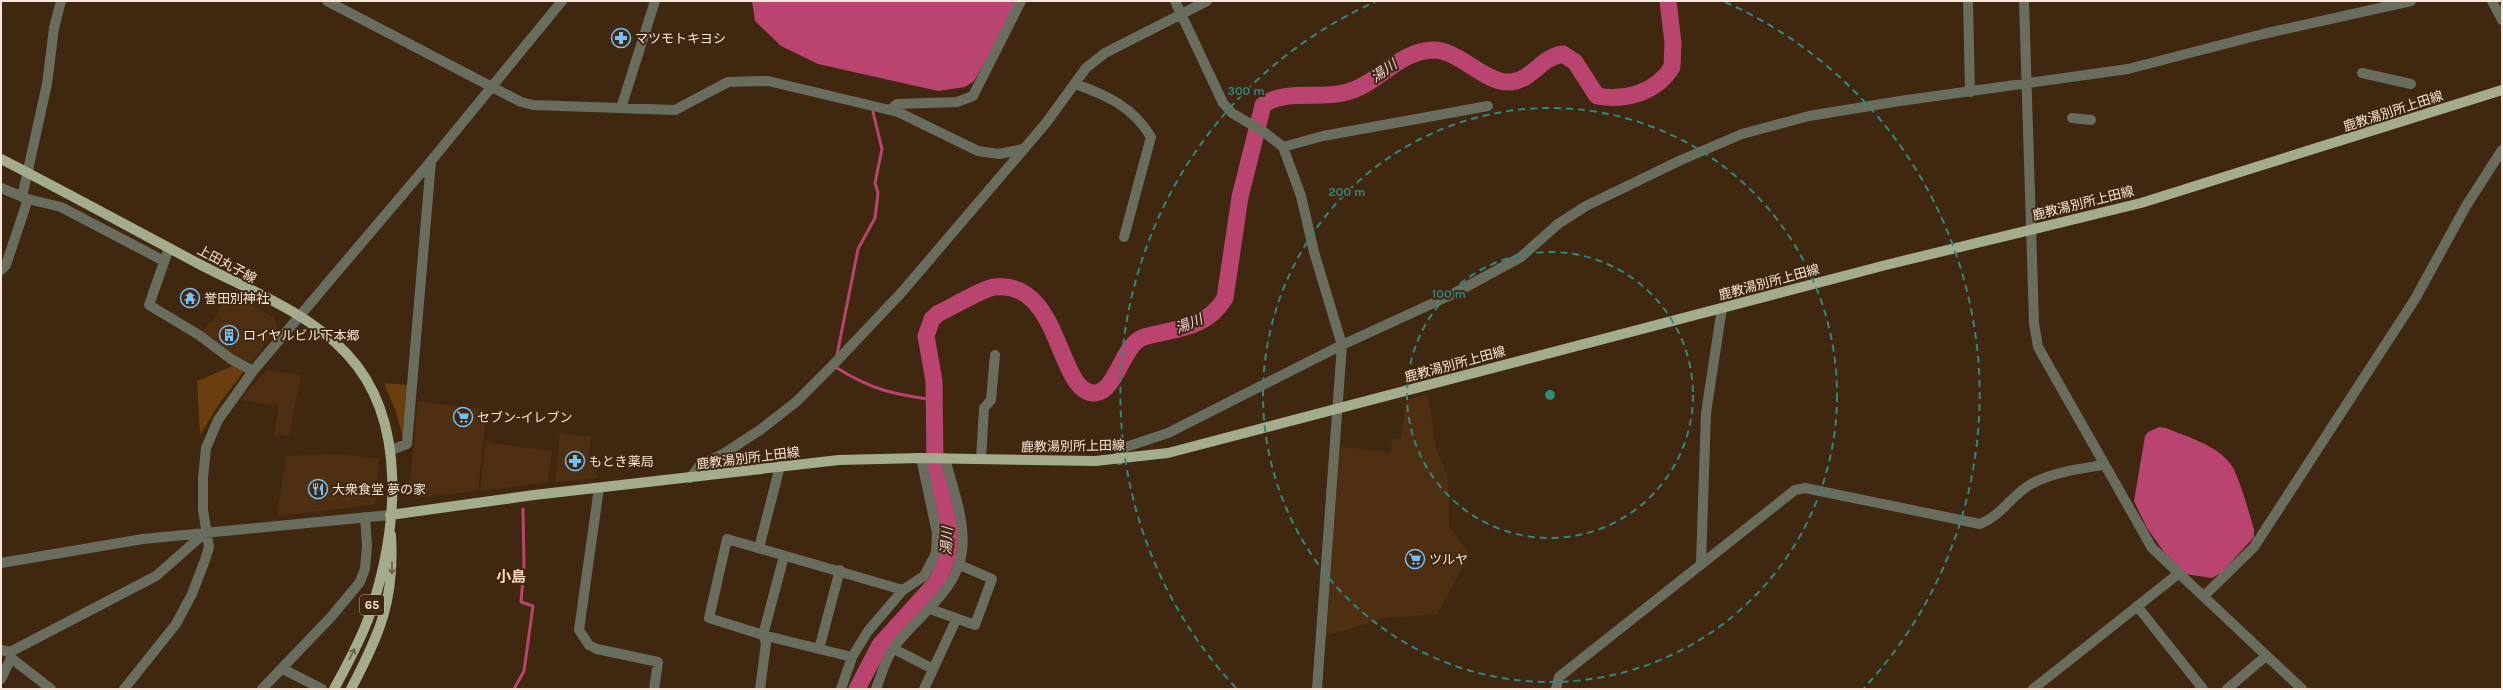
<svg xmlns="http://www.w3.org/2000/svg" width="2503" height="690" font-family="Karla,'Noto Sans JP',sans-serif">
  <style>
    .built { fill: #4e2f12 }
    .green { fill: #6b3e10 }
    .water { fill: #b8446f }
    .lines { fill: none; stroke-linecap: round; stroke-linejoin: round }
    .stream { stroke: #b8446f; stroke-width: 3 }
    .river { stroke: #b8446f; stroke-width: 17 }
    .minor { stroke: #686d5e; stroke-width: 10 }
    .major { stroke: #a3ac8d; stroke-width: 10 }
    .oneway { stroke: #685c42 }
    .ring { fill: none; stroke: #32877e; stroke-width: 2; stroke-dasharray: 7 5 }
    .labels { text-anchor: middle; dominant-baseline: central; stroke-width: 4; stroke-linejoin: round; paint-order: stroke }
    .shield { fill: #402710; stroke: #c1ad9d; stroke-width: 1 }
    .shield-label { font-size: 12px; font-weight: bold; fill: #f8e7da }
    .poi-label { font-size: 13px; fill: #f8e7da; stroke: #402710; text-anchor: start }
    .street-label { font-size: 13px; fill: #f8e7da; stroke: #402710 }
    .water-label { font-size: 14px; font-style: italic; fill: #f0d0d8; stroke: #402710 }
    .quarter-label { font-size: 15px; font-weight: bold; fill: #fbd9bf; stroke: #402710 }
    .centre { fill: #32877e; stroke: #402710; stroke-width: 2 }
    .ring-label { font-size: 12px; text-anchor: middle; font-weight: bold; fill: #32877e; stroke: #402710; stroke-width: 4; stroke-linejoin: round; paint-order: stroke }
  </style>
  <rect width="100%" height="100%" fill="#402710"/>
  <path class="built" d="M227,293L274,317L278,327L251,362L234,356L201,332L216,316Z
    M267,370L301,375L289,436L274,434L279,406L240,400Z
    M1428,394L1436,449L1448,477L1449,527L1470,554L1437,614L1387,618L1326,636L1340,446L1391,453L1392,439H1401L1406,400Z
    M418,401L487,410L478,491L416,498L409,488Z
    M560,433L591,437L589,452L598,478L555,482Z
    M486,442L552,451L548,482L480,491Z
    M339,454L379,459L377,499L373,505L277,516L286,456Z"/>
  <path class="green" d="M235,365L245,370L221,401L200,435L197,381Z
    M384,383L408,385L403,438L396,412Z"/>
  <path class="water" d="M752,1H1016L1007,24L974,81L965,87L938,91L818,64L781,46L755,21Z
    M2159,427L2166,428C2187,437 2214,444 2229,462C2239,473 2249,514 2254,529V537L2221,573L2212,578L2185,574L2164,552L2147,528L2134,501L2145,436L2148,432Z"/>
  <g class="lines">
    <path class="stream" d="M837,355L858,249L875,218L878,193L875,183L882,149L873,112
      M837,365V368C872,390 893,394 934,400
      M514,689L524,671L533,606L521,602L524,566L523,509"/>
    <path class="river" d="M857,689L880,645L936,583L948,557L950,531L935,463L934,381L926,336L932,319L939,313C952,307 982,289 994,287C1062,279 1057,395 1095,393C1117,391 1122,344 1144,337C1175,328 1206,330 1225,298L1240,197L1263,105C1286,89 1317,99 1343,93C1376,87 1397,51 1433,50C1460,50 1485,84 1511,82C1534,79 1539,58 1563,54L1575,62L1597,96C1625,101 1656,93 1672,67L1673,43L1668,1"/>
    <path class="minor" d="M327,1L521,102L533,105L675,110L728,82L768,81L898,112L978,151L999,154L1023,149
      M1175,1L1223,103L1232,113L1264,132L1283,147L1301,196L1314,252L1342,345L1317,689
      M1968,1L1970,92
      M2024,1L2034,323L2038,347L2152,548L2302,689
      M2492,1L2502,20
      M2362,73L2411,84
      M1075,84C1107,95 1133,107 1151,137L1124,237
      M621,108L655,1
      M890,110L897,104L957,102L973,96L1021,1
      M2072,118L2091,120
      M1283,147L1323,136L1488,106
      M1,188L28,199L61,207L164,261
      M22,197L47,84L54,28L61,1
      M169,248L149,305L199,335L231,359L253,371
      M1,270L6,265L28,199
      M391,450L407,444L431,161
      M981,459L984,408L991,400L995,355
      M1119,460L1120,451L1123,448L1168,433L1342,345L1453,294L1521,257L1558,224L1586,206L1681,160L1742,134L1809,116L1900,101L2128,69L2263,34L2411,1
      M690,478L700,465L723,454L760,430L796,402L832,366L902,292L1046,123L1086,68L1105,53L1207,1
      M599,488L579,630L589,645L597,649L658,662L654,689
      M759,548L780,466
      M1,563L143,539L390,515
      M1701,563L1706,413L1722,308
      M2204,596L2254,547L2415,299L2466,206L2502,150
      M2137,606L2203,689
      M930,609L975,625L992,579L960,565
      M819,649L840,570
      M894,649L933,669
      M1,650L10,652L156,576L206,532
      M10,652L11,658L51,689
      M852,657L763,635L709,618L727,539L903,590
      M283,669L322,689
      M1,679L11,658
      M124,689L176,624L192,594L205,560L209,547L203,510V478L206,448L218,420L253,371L431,161L562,1
      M262,689L331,617L360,582L365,569L367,546L365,517
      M760,689L766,643L763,635L784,556
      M841,689L852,657L868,631L903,590L924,576L936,553L937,533L921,458
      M876,689C882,673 887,655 898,642C920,614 958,589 962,551C966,521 952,487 945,458
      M924,689L956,620
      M1556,689L1559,677L1795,490L1805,488L1980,524C2001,516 2012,495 2031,484C2053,472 2079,469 2103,465
      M2033,689L2178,574
      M2227,689L2266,656"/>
    <path class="major" d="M1,159C67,193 133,229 199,264C249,290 308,312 347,354C410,421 397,533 370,614C361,640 347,665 334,689
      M390,515L534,495L839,460L921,458L1095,461L1168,453L1886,265L2141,203L2502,90
      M351,689C380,633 395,600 391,535"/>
  </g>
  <defs><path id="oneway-shaft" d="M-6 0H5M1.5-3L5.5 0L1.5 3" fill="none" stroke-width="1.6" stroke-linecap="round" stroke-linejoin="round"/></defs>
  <g class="oneway">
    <use href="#oneway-shaft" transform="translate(392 568) rotate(90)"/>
    <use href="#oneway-shaft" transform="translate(352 654) rotate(-63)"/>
  </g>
  <g class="ring">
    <circle cx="1550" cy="395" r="143"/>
    <circle cx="1550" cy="395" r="287"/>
    <path d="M1236 688A430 430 0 0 1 1375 2M1725 2A430 430 0 0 1 1864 688"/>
  </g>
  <defs>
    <g id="pharmacy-ring" transform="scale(1)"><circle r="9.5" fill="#402710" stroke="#74c0f6" stroke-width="1.5"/><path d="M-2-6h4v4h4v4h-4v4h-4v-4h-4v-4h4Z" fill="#74c0f6"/></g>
    <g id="temple-ring" transform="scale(1)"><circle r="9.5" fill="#402710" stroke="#74c0f6" stroke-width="1.5"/><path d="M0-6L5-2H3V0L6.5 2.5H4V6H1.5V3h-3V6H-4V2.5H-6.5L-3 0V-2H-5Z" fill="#74c0f6"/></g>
    <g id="building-ring" transform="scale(1)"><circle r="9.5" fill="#402710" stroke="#74c0f6" stroke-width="1.5"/><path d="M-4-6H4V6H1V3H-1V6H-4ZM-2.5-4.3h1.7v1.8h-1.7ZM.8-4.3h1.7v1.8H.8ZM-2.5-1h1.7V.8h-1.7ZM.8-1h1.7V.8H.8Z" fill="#74c0f6"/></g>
    <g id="supermarket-ring" transform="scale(1)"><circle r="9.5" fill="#402710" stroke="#74c0f6" stroke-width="1.5"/><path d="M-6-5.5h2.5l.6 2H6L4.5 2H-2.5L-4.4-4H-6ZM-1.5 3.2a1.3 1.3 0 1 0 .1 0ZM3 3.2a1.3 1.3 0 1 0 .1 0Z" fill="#74c0f6"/></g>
    <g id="restaurant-ring" transform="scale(1)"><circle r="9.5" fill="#402710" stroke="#74c0f6" stroke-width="1.5"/><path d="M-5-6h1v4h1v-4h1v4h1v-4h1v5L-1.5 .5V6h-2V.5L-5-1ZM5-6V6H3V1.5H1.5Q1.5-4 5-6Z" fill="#74c0f6"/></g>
  </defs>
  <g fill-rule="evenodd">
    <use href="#pharmacy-ring" x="621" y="38"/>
    <use href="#temple-ring" x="190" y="298"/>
    <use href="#building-ring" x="229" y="335"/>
    <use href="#supermarket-ring" x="463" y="417"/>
    <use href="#pharmacy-ring" x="575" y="461"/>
    <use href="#restaurant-ring" x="318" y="489"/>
    <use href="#supermarket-ring" x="1415" y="559"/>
  </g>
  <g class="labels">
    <rect class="shield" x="360" y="595" width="24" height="20" rx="3"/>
    <g class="shield-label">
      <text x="372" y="605">65</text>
    </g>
    <g class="poi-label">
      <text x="635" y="38">マツモトキヨシ</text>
      <text x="204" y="298">誉田別神社</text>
      <text x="243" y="335">ロイヤルビル下本郷</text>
      <text x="477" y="417">セブン-イレブン</text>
      <text x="589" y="461">もとき薬局</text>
      <text x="332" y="489">大衆食堂 夢の家</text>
      <text x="1429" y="559">ツルヤ</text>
    </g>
    <g class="street-label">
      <text transform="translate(2393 111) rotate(-18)">鹿教湯別所上田線</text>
      <text transform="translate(2083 203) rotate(-14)">鹿教湯別所上田線</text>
      <text transform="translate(227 264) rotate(28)">上田丸子線</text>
      <text transform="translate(1769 282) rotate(-15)">鹿教湯別所上田線</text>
      <text transform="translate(1455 364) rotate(-15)">鹿教湯別所上田線</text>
      <text transform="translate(1073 446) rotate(-1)">鹿教湯別所上田線</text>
      <text transform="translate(748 458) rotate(-7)">鹿教湯別所上田線</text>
    </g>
    <g class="water-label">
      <text transform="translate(1384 71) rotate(-35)">湯川</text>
      <text transform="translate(1189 324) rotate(-23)">湯川</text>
      <text transform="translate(947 541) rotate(-87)">湯川</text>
    </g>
    <g class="quarter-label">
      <text x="511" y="577">小島</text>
    </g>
  </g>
  <circle cx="1550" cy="395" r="6" class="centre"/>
  <g class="ring-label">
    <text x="1246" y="95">300 m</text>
    <text x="1347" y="196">200 m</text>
    <text x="1449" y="298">100 m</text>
  </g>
  <rect width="2503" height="690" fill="none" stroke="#f8e7da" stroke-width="4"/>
</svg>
